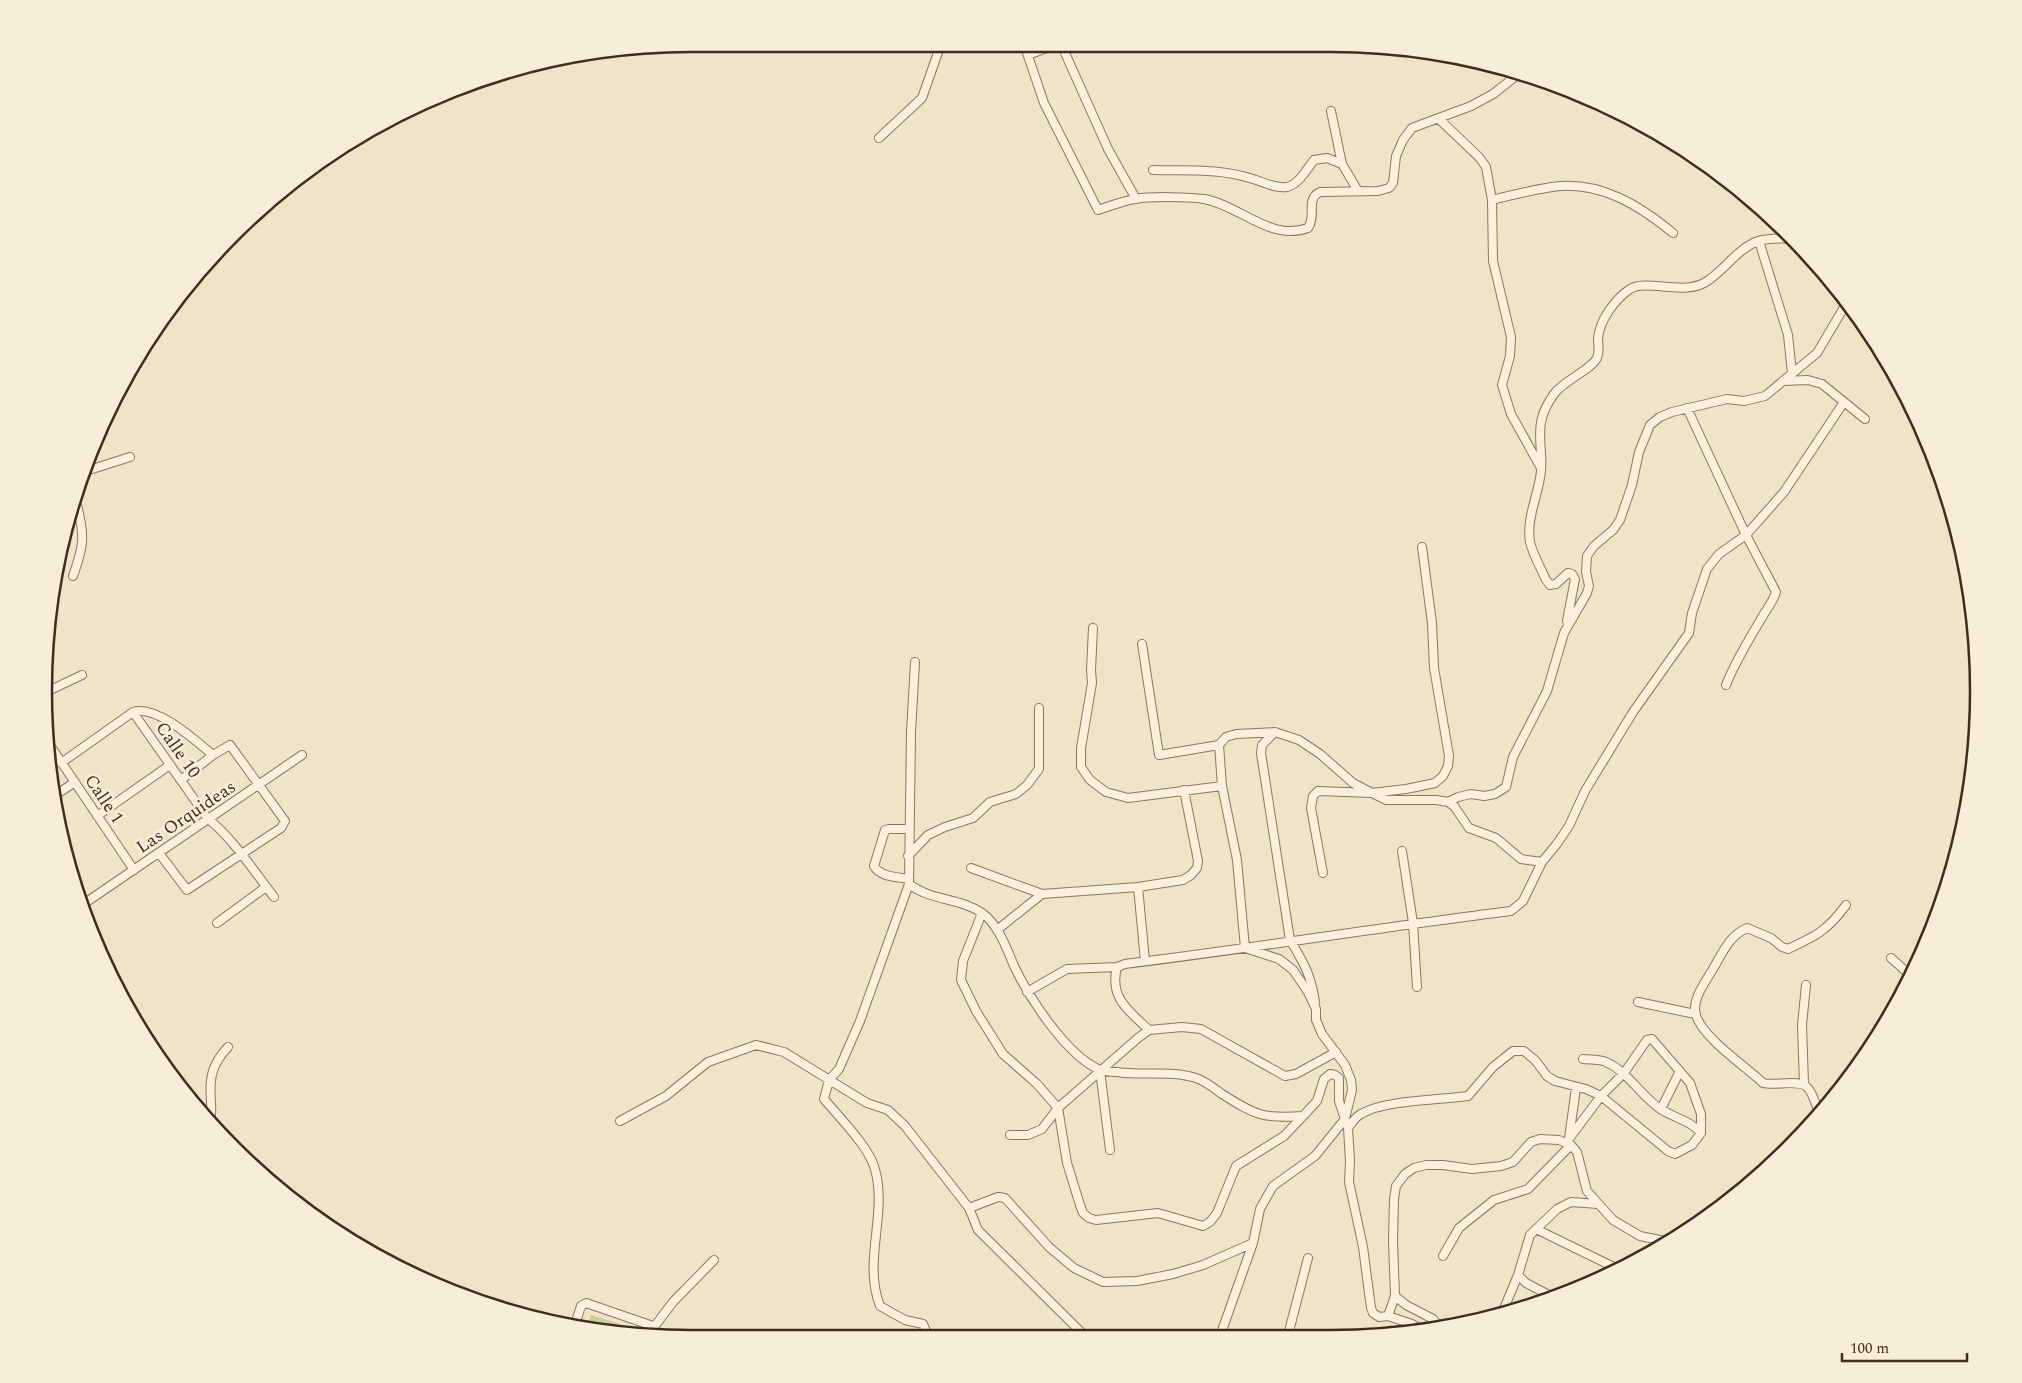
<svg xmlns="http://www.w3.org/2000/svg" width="2022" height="1383" font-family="Spectral,serif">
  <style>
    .green { fill: #c9cf9b }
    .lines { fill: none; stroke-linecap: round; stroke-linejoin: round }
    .minor-casing { stroke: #8d765c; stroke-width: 10 }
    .minor { stroke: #faf1dc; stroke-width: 8 }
    .labels { text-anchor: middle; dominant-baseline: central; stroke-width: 5; stroke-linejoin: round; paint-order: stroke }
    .street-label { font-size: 18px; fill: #3d2e20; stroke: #f7eed8 }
    .rim { fill: none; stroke: #3d2e20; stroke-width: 2.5 }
  </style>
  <rect width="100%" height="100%" fill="#f0e4c8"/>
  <path class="green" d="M591,1315L626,1326L624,1333L587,1329Z"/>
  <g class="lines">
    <g class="minor-casing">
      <path id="minor" d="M1024,44L1044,103L1098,210C1110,206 1123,201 1135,199C1152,196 1187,197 1204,199C1239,205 1271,242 1308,228C1317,215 1305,199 1320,192L1378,191L1389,188L1393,183L1396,156L1403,140L1412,128L1471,106L1493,94L1516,76
        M1061,44L1108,149L1136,199
        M1028,55L1057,44
        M1331,111L1342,164L1358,191
        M1439,119L1479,157L1486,167L1492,200L1493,261L1511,337L1510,356L1502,385L1511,414L1541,468
        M879,138L922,98L941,44
        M1153,170C1187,171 1220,168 1253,179C1263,182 1277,189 1287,187C1299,184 1307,169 1314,160L1327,158L1342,164
        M1492,200C1512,195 1532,190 1552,187C1599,180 1639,205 1673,233
        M1759,241L1788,335L1792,373
        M1783,381L1808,380L1822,384L1865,419
        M1687,408L1746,535L1776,592C1773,602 1766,610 1761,619C1748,641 1735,662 1726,685
        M86,471L130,457
        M73,576C84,545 85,537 77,505
        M1567,621L1575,579L1572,574L1568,573L1556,584L1550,585L1546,580C1541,568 1533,555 1530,542C1526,517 1539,494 1541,471C1543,453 1537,435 1542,418C1544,410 1549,401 1554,394C1564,380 1591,370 1597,358C1600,351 1598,346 1598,339C1599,321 1615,299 1630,289C1646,279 1682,295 1704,283C1724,272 1736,249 1758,241C1768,238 1781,239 1792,238
        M1093,628L1091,670L1092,683L1081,748V767L1090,780L1106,792L1128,798L1222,786
        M1142,644L1159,755L1219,745L1226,737L1236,734L1275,732L1299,740L1320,754L1353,783L1372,793L1406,789L1435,783L1443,776L1448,766L1449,756L1434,668L1432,623L1422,547
        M915,662L911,732L909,884L860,1021L839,1069L829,1080L824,1099C839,1117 867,1145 874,1166C889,1212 862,1260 880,1306L905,1320L923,1324L927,1333L926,1339
        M44,693L82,675
        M133,712L208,819C231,836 256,874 274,897
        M1275,732L1262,745L1261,753L1290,940C1304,963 1311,975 1315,1002
        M49,744L134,870
        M61,763L133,712C156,704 196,741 213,755
        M54,796L75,782
        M1448,802L1458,797L1471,794L1484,796L1495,794L1506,787L1513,757L1547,691L1564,633L1587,593L1589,586L1586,572L1587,556L1594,546L1613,530L1620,520L1632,485L1639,452L1650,425L1660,417L1672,412L1727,399L1744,401L1765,396L1817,353L1846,304
        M97,816L170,765
        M1402,851L1413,923L1417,987
        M159,853L187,890L281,828L285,821L230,745L213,755L181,780
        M908,856L928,835L945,827L973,818L990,802L1016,794L1027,785L1039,769V708
        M971,868L1042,894
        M1323,873L1311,808L1313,796L1318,791L1372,793L1386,800H1436L1448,802L1454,806L1469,828L1496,838L1521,859L1542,862
        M909,879C897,877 880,877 874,866L885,830L889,829H909
        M909,884C931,901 960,898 982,913C999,925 1007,950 1015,968C1030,999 1066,1054 1098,1069C1104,1072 1111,1072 1117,1072C1143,1076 1171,1070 1196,1078C1205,1081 1214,1088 1222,1094C1255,1115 1263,1119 1303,1116L1317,1101L1324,1079L1330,1074L1335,1075L1339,1078V1101L1348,1128L1350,1161L1349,1182L1363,1247L1371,1308L1373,1313L1379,1317L1388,1316L1395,1296L1393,1241L1394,1199L1396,1186L1405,1174L1414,1168L1426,1165H1443L1472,1169L1501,1166L1513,1162L1531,1142L1540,1139L1559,1140L1571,1145L1577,1152L1587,1191L1613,1220L1640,1236L1670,1242
        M1138,887L1145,961
        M85,903L302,755
        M982,913L963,961L961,980L976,1011L1003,1054L1037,1084L1058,1108L1067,1163L1080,1205L1083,1213L1089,1218L1096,1220L1158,1213L1203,1226L1210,1222L1217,1213L1236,1166L1284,1136L1303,1116
        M217,923L266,887
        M997,930L1042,894L1138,887L1183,880L1191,875L1197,868L1198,861L1184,790
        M1891,958L1910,975
        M1117,967C1109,998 1129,1011 1149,1030
        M1027,992L1067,969L1117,967L1125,964C1254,948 1382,927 1511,911L1523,901L1542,862L1556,845L1569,826L1585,791L1633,712L1689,633L1692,613L1707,569L1719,554L1746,535L1784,492L1844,402
        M1638,1002L1695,1014
        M1100,1070L1110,1150
        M1804,1084L1802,1025L1806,985
        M1661,1109L1680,1071
        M1819,1113C1816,1105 1813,1093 1807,1087C1799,1079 1774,1086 1763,1083C1745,1066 1702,1037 1696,1015C1691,1000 1706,981 1713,969C1723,952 1729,936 1747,928L1771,938L1782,947L1788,949C1816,936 1828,930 1846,905
        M210,1120C212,1114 211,1108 211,1101C209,1078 212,1064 228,1047
        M620,1121L666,1096L708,1062L756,1045L784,1052L867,1103L888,1110L905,1126L969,1208L978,1230L1088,1339
        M1348,1128C1352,1123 1355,1117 1361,1114C1384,1100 1440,1100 1468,1096L1493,1067L1513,1051H1524L1535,1060L1547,1076L1555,1081L1586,1089L1601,1096L1668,1151L1675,1154L1692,1145L1701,1133C1689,1120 1677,1119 1662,1110C1641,1097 1629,1072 1606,1062C1599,1059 1590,1060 1583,1059
        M1010,1135H1028L1042,1129L1058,1108L1138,1038L1149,1030L1182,1027L1201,1029L1285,1076L1296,1074L1336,1052
        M1569,1138L1576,1088
        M1568,1144V1140L1601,1096L1624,1073L1647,1040L1652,1039L1690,1083L1701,1114V1133
        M969,1208L998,1197L1005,1198L1049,1247L1074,1268L1103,1282L1137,1281L1173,1274L1203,1265L1253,1243L1260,1209L1273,1186L1315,1156L1345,1119L1352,1090L1351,1080L1345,1065L1322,1034L1316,1020V1009L1308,992L1293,970L1279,959L1245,948L1237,860L1222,786L1219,745
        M1536,1229L1620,1270
        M1443,1256L1459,1228L1494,1200L1528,1189L1571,1145
        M1518,1275L1526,1283L1549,1295
        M1395,1296L1406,1305L1433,1319L1440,1328
        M1503,1311L1518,1275L1530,1235L1557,1209L1571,1202L1598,1204
        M1388,1316L1412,1324L1421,1330
        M574,1328L581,1306L586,1303L653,1326
        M648,1335L673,1302L714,1260
        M1219,1339L1253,1243
        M1287,1339L1308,1258"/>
    </g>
    <use href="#minor" class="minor"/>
  </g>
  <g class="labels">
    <g class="street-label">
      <text transform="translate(178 750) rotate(55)">Calle 10</text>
      <text transform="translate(104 799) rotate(56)">Calle 1</text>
      <text transform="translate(186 817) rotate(-34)">Las Orquideas</text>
    </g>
  </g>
  <path d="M0 0H2022V1383H0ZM691 52H1331A639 639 0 0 1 1970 691V691A639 639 0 0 1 1331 1330H691A639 639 0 0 1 52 691V691A639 639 0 0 1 691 52Z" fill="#f7eed8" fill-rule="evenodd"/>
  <path class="rim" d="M691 52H1331A639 639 0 0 1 1970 691V691A639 639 0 0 1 1331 1330H691A639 639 0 0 1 52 691V691A639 639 0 0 1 691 52Z"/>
  <path d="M1842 1353v8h125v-8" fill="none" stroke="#3d2e20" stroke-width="2.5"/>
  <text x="1850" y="1353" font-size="15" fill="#3d2e20" stroke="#f7eed8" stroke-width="4" paint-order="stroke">100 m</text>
</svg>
